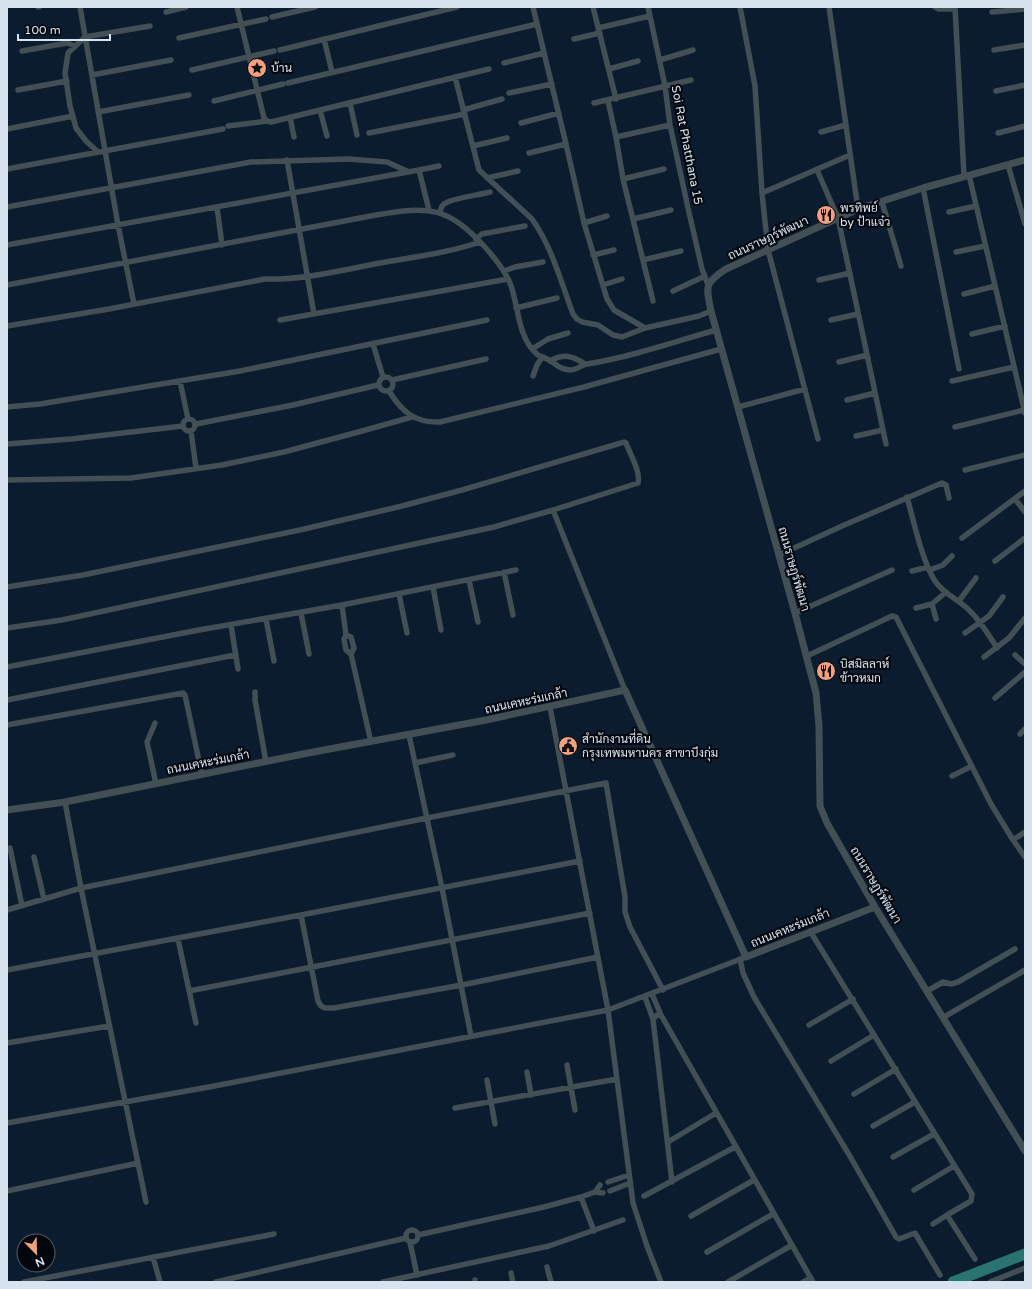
<svg xmlns="http://www.w3.org/2000/svg" width="1032" height="1289" font-family="'Varela Round',Sarabun,sans-serif">
  <style>
    .lines { fill: none; stroke-linecap: round; stroke-linejoin: round }
    .river { stroke: #287471; stroke-width: 11 }
    .minor { stroke: #424f54; stroke-width: 5.5 }
    .tertiary { stroke: #424f54; stroke-width: 7 }
    .labels { text-anchor: middle; dominant-baseline: central; stroke-width: 4; stroke-linejoin: round; paint-order: stroke }
    .poi-label { font-size: 12px; fill: #d7e3ef; stroke: #02060d; text-anchor: start }
    .street-label { font-size: 12px; fill: #d7e3ef; stroke: #02060d }
  </style>
  <rect width="100%" height="100%" fill="#0b1c2e"/>
  <g class="lines">
    <path class="river" d="M953,1282L1025,1254"/>
    <path class="minor" d="M38,7H39
      M80,7L118,225L134,304
      M237,7L264,118L267,121L271,122L489,69
      M533,7L566,144L584,223L607,299L614,310L645,328
      M593,7L616,99
      M648,7L665,86L670,125L688,208L702,269L708,285
      M740,7L755,86L762,193L768,250L818,439
      M829,7L858,209
      M935,7L939,9H955
      M955,7L964,176
      M166,12L186,7
      M992,12L1025,9
      M272,17L315,7
      M598,28L650,16
      M179,38L266,19
      M324,39L332,72
      M574,39L600,33
      M280,50L457,7
      M994,50L1025,45
      M22,51L67,43L75,46
      M660,60L693,50
      M504,63L544,53
      M609,69L638,61
      M192,70L274,51
      M92,75L171,60
      M455,77L479,170L532,219C552,247 561,282 573,314L577,319L582,322L598,325L613,335L622,337L645,328L699,316L711,311
      M288,83L537,24
      M18,90L67,81
      M996,91L1025,85
      M509,93L552,84
      M214,101L283,84
      M608,101L616,137L623,179L653,301
      M350,103L357,135
      M594,103L691,80
      M320,110L327,136
      M463,110L502,99
      M98,112L189,95
      M290,117L294,137
      M521,123L559,113
      M228,126L267,121
      M7,129L73,116
      M821,132L846,125
      M369,133L465,114
      M998,133L1025,126
      M616,137L670,125
      M473,146L507,138
      M98,152L86,141L76,128L70,106L65,73L68,53L85,37L150,26
      M529,153L566,144
      M287,160L314,314
      M1008,165L1025,224
      M7,169L223,129
      M419,170L439,166
      M817,170L838,218L886,444
      M969,175L1025,413
      M487,178L518,171
      M623,179L664,169
      M923,188L959,369
      M762,193L850,155
      M882,202L901,266
      M7,207L251,162L348,159L387,162L409,172
      M217,207L222,245
      M440,212C441,209 441,206 444,204C451,198 480,195 490,192
      M949,212L976,206
      M633,219L671,210
      M584,223L607,216
      M476,239L482,234L525,226
      M7,245L419,170L429,210
      M956,252L985,246
      M593,255L614,250
      M643,260L681,251
      M504,271L515,267L543,262
      M819,280L850,273
      M7,285L376,215C428,206 447,206 484,246C494,257 504,269 510,283C519,306 517,338 538,355C542,357 546,358 549,360C558,365 559,369 570,370C577,370 581,365 587,364C631,357 674,342 716,330
      M603,285L622,279
      M673,291L705,276
      M964,294L995,286
      M516,308L557,298
      M280,320L508,279
      M831,320L858,314
      M7,326L109,309L265,279C304,280 342,270 380,263C413,257 448,253 480,242
      M972,334L1005,326
      M373,344L383,377
      M532,349L548,339L568,333
      M550,361C564,353 573,356 585,364
      M839,362L867,355
      M533,376L537,365L542,357
      M379 384a7 7 0 1 1 14 0a7 7 0 1 1-14 0Z
      M392,380L486,359
      M180,381L188,419
      M952,381L1014,367
      M389,391C402,412 415,423 440,422L584,387L721,349
      M847,400L875,393
      M7,407L40,404L240,371L487,320
      M738,407L805,389
      M183 425a6 6 0 1 1 12 0a6 6 0 1 1-12 0Z
      M196,424L293,405L378,385
      M955,427L1024,410
      M191,431L196,468
      M856,436L883,430
      M7,444L71,439L183,426
      M965,470L1025,455
      M7,480L131,478L222,465L284,452L362,431L412,417
      M907,497C914,522 922,561 935,581C943,594 960,600 970,611C981,622 989,635 997,648
      M1015,499L1025,512
      M962,538L1025,491
      M779,555L842,526L942,483L946,485L949,498
      M995,561L1025,538
      M930,570L943,565L952,556
      M912,571L928,567
      M504,572L513,615
      M469,580L478,622
      M7,587L83,575L300,530L402,506L462,490L621,443L624,442L626,443C630,454 641,472 638,483L553,510
      M433,587L441,630
      M399,594L407,633
      M959,601L976,578
      M342,605L346,635L344,639L346,650L351,654L371,742
      M916,608L932,604
      M301,613L309,654
      M795,613L892,570
      M266,619L274,661
      M936,619L932,604L946,592
      M231,625L238,669
      M7,628L62,620L494,527L553,510L625,690
      M965,633L989,616L1003,597
      M346,635L351,637L354,648L351,654
      M1015,655L1025,664
      M807,656L892,616L896,617L991,804L1013,840L1025,857
      M984,657L1009,638L1025,618
      M7,667L199,630L342,605L516,570
      M255,692V700L266,762
      M995,698L1025,672
      M7,700L235,655
      M550,707L608,1010L633,1203L647,1246L661,1282
      M155,723L147,742L156,784
      M7,725L183,693L185,695L202,775
      M1020,734L1025,729
      M409,735L442,888L471,1036
      M415,763L453,755
      M952,776L972,766
      M65,802L81,888L146,1202
      M1013,840L1025,832
      M10,848L22,906
      M34,857L44,899
      M7,910L81,888L427,818L606,783L625,897V912L630,927L663,990
      M301,915L318,1001L321,1006L325,1008H334L462,985L598,957
      M810,931L972,1194L971,1201L947,1215L975,1259
      M178,939L196,1023
      M740,959L743,973L754,997L851,1158L896,1237L899,1239L915,1233L940,1275
      M7,970L301,915L580,861
      M189,991L590,913
      M927,991L943,982L951,984L958,982L1015,949
      M652,994L661,1015
      M645,997L653,1019
      M944,1017L1025,970
      M809,1025L853,999
      M7,1043L109,1026
      M831,1061L874,1035
      M567,1065L575,1110
      M527,1072L531,1095
      M487,1080L495,1124
      M854,1094L896,1069
      M455,1108L617,1079
      M7,1123L209,1087L608,1010L746,957
      M873,1126L915,1102
      M668,1142L716,1113
      M893,1157L934,1134
      M608,1182L629,1175
      M672,1182L653,1019L657,1015H661L813,1282
      M914,1190L954,1166
      M7,1191L138,1163
      M610,1191L630,1183
      M595,1192L603,1193
      M644,1196L735,1147
      M581,1197L594,1231
      M691,1216L754,1180
      M933,1224L947,1215
      M406 1236a6 6 0 1 1 12 0a6 6 0 1 1-12 0Z
      M418,1235L544,1207L581,1197L595,1192L600,1185
      M410,1242L417,1275
      M707,1252L773,1214
      M153,1257L160,1282
      M547,1267L551,1282
      M511,1273L513,1282
      M475,1280V1282
      M24,1282L274,1234
      M216,1282L406,1238
      M383,1282L549,1246L623,1220
      M728,1282L792,1245
      M803,1282L811,1278
      M990,1282L1025,1268"/>
    <path class="tertiary" d="M1025,160L923,188L858,209L726,269C704,283 706,287 711,311L795,613L816,693L819,726L820,806L827,823L875,907L1025,1151
      M7,810L65,802L308,753L486,720L625,690L746,957L875,907"/>
  </g>
  <defs>
    <g id="sight-disc" transform="scale(1)"><circle r="9.5" fill="#f2a080" stroke="#02060d"/><path d="M0-6L1.8-2.2L6-1.7L2.9 1.2L3.7 5.4L0 3.3L-3.7 5.4L-2.9 1.2L-6-1.7L-1.8-2.2Z" fill="#111"/></g>
    <g id="restaurant-disc" transform="scale(1)"><circle r="9.5" fill="#f2a080" stroke="#02060d"/><path d="M-5-6h1v4h1v-4h1v4h1v-4h1v5L-1.5 .5V6h-2V.5L-5-1ZM5-6V6H3V1.5H1.5Q1.5-4 5-6Z" fill="#111"/></g>
    <g id="civic-disc" transform="scale(1)"><circle r="9.5" fill="#f2a080" stroke="#02060d"/><path d="M-.6-6.5H3V-4.5H.6V-3L4-1V1h2V6H-6V1h2V-1L-.6-3ZM-1.2 2.5V6h2.4V2.5Z" fill="#111"/></g>
  </defs>
  <g fill-rule="evenodd">
    <use href="#sight-disc" x="257" y="68"/>
    <use href="#restaurant-disc" x="826" y="215"/>
    <use href="#restaurant-disc" x="826" y="671"/>
    <use href="#civic-disc" x="568" y="746"/>
  </g>
  <g class="labels">
    <g class="poi-label">
      <text x="271" y="68">บ้าน</text>
      <text x="840" y="208">พรทิพย์<tspan x="840" dy="14">by ป้าแจ๋ว</tspan></text>
      <text x="840" y="664">บิสมิลลาห์<tspan x="840" dy="14">ข้าวหมก</tspan></text>
      <text x="582" y="739">สำนักงานที่ดิน<tspan x="582" dy="14">กรุงเทพมหานคร สาขาบึงกุ่ม</tspan></text>
    </g>
    <g class="street-label">
      <text transform="translate(687 145) rotate(79)">Soi Rat Phatthana 15</text>
      <text transform="translate(768 238) rotate(-25)">ถนนราษฏร์พัฒนา</text>
      <text transform="translate(794 569) rotate(74)">ถนนราษฏร์พัฒนา</text>
      <text transform="translate(526 701) rotate(-12)">ถนนเคหะร่มเกล้า</text>
      <text transform="translate(208 762) rotate(-11)">ถนนเคหะร่มเกล้า</text>
      <text transform="translate(876 885) rotate(59)">ถนนราษฏร์พัฒนา</text>
      <text transform="translate(790 928) rotate(-22)">ถนนเคหะร่มเกล้า</text>
    </g>
  </g>
  <rect width="1032" height="1289" fill="none" stroke="#d7e3ef" stroke-width="16"/>
  <g transform="translate(36 1253) rotate(157)"><circle r="19" fill="#02060d" stroke="#575e67"/>
  <path d="M0-3L7 15L0 10L-7 15Z" fill="#f2a080"/>
  <text y="-6" font-size="11" font-weight="bold" text-anchor="middle" fill="#d7e3ef">N</text>
  </g>
  <path d="M18 34v6h92v-6" fill="none" stroke="#d7e3ef" stroke-width="2"/>
  <text x="24" y="34" font-size="12" fill="#d7e3ef" stroke="#02060d" stroke-width="3" paint-order="stroke">100 m</text>
</svg>
